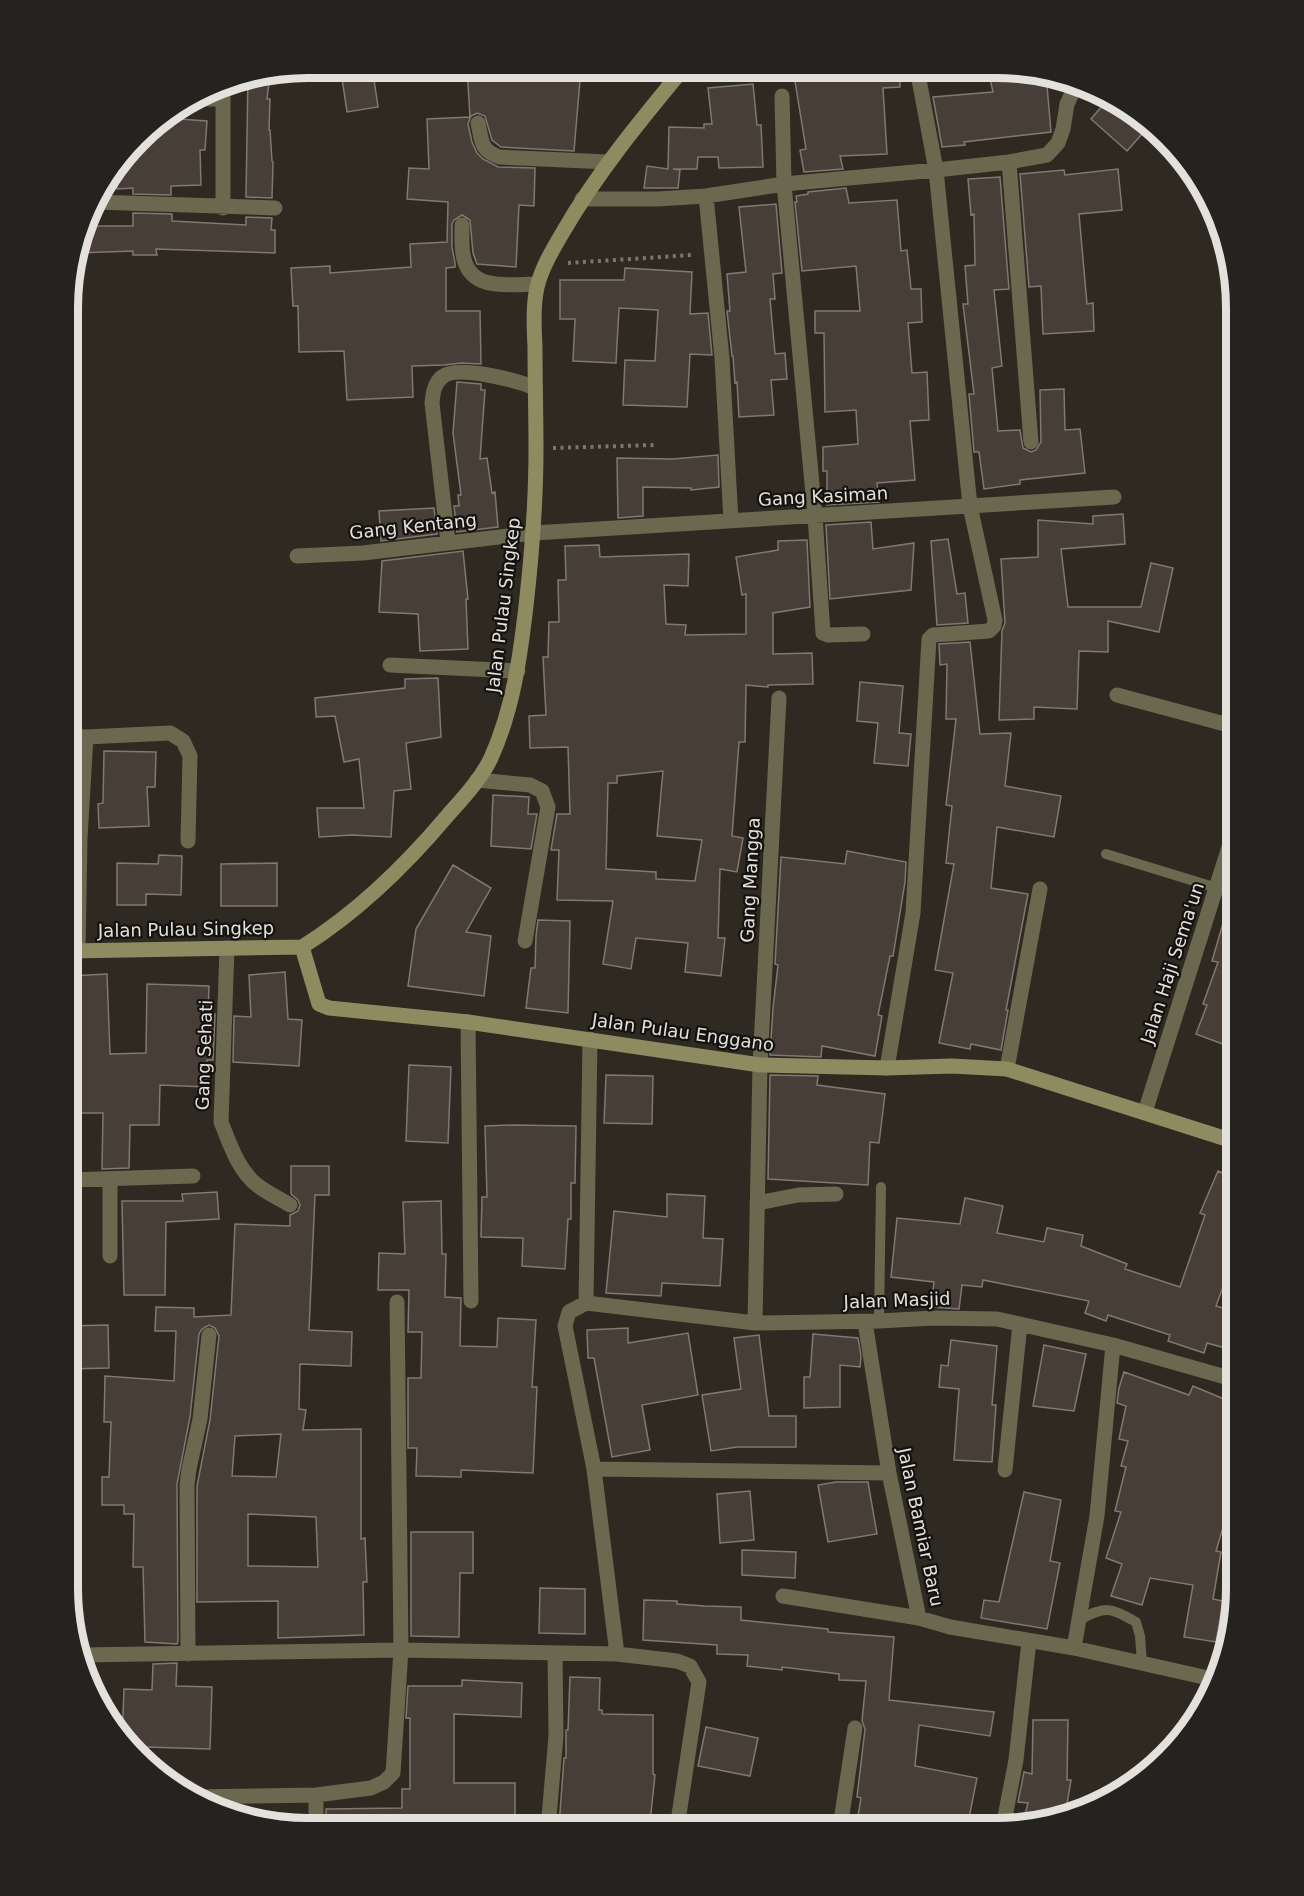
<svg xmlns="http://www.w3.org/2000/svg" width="1304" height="1896" font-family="'DejaVu Sans',sans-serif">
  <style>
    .building { fill: #463e37; stroke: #817871; stroke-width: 1.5; fill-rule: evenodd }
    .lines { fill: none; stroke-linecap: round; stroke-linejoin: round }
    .path { stroke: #7b7770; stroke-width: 4; stroke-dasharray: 3 4.5; stroke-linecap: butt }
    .lane { stroke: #6a684e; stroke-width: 10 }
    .street { stroke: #6a684e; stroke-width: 15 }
    .secondary { stroke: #8e8b61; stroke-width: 15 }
    .labels { text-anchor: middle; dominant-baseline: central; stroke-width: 4.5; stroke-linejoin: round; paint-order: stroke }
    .street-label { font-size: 18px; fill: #e4e1dc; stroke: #14120f }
    .rim { fill: none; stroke: #e4e1dc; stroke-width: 8 }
  </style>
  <rect width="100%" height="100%" fill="#2e2921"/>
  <path class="building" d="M467,68H581L574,151L501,147L492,140L485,116L477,113L471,116L468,124L472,142L477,153L483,159L498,167L535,168L534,206L519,205L516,267L477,264L473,253L470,220L462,215L454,220L452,224V247L455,263V267L446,268V311H480L481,364L461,363L444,365L412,366L413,397L347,400L344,351L299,352L298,306H293L291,268L330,266V273L411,267L410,244L447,242L448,202L407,199L409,168L429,169L427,119L470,117Z
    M793,69H899L900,87L883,88L887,154L840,156L843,169L804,172L800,150L806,149Z
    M988,69L1028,70L1046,74L1051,132L964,142L965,145L942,147L933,97L993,92Z
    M373,73L378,107L347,112L342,78Z
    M270,74L267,99H270L269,130H270L272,161L273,162L272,198L246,197L248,77Z
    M753,84L757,125H761L763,167L719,168L718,157H698L697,169H673L680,170L678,188H644L647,166L668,169L669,127L704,128V124H712L708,88Z
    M1109,98L1142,117L1150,125L1127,151L1091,119Z
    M165,118L207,121L205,150H200L201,185L171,186V195L133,194V188L117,189V182L104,183L150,127Z
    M1118,169L1122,210L1079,214L1087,304L1093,303L1094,331L1043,334L1041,286L1029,287L1020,174L1064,170L1065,175Z
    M1000,177L1009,289L994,290L1002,366L992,368L998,431L1020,430L1023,448L1031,452L1036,450L1041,442L1040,390L1064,389L1065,430L1080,429L1085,473L1020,480V484L984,489L979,452H974L969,394H974L963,304H968L965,266L975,265L974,214L971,215L968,179Z
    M846,188L849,203L897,200L901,251L907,250L911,289H921L922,322L908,323L912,373L927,372L929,420L910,421L915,480L877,483L879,502L827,505V471H823V447L858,444L856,410L825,412L824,333H815V311H860L856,266L802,271L795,202H797L796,196L808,194V192Z
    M776,204L782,273L773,274L775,299H770L775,354L785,353L787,379L771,380L774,415L739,417L737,382L735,383L733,356H732L727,311H730L727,274L746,272L739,207Z
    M133,213L172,214V221L246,225V217L272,218L271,230H275V253L156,249L157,255H133V251L77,253L87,226H133Z
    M625,268L692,272L690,314L708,313L712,355L690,354L687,407L623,405L625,360L655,361L658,310L619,308L616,363L573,361L575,319H560V280H624Z
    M457,382L481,384V390H485L480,459L487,458L492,493L495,492L498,527L457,532L454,506H459L458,495H461L453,433Z
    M718,455L719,487L691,490V488L643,487V516L618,518L617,458L673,459Z
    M434,508L437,534L381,541L379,511Z
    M1123,514L1125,544L1061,549L1068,607H1141L1151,563L1173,568L1159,632L1108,621V652L1079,651L1077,709L1034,707V719L999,720L1002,631L1005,623L1001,559L1038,557V520L1093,524V516Z
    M871,522L873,549L914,543L911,590L830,599L826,525Z
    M948,539L957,594L965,593L968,623L937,625L931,541Z
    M807,540L810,607L773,613V654L812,653L813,684L768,685V687L746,685L745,742H739L732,836L743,838L737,872L720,869L718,938H725L721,976L685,972L688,943L636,938L631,969L603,964L613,901L557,900L559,850H551L557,814H570L568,747L530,748L529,716L546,715L543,657H548L549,622H559L558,580H566L565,546L599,545L600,557L689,554L688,586L664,585L666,624L686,625L685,635L746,634V594L742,595L736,557L778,550V541ZM663,771L657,836L702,840L695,881L656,879V872L606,869L608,783H617V776Z
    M463,551L468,599H466L468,649L420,651L418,614L379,612L382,561Z
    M970,642L980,734L1011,733L1005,786L1061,796L1054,837L997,827L991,888L1028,894L1006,1010H1008L1001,1050L971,1044L970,1049L939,1043L953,973L935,970L954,864L946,863L952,806L946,805L956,719H946L947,664L940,665L939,644Z
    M438,678L441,737L406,743L411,789L394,791L391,837L352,835L319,837L317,808H364L359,759L344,762L335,716L316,717L315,698L405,688V679Z
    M860,682L903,686L899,733L911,734L908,766L874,763L878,723L857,721Z
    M104,751L156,752L155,787H147L149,826L99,828L98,804L103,803Z
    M493,795L529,797L528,814H537L531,849L491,846Z
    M847,851L906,862L905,882L893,956H890L878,1015L882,1016L875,1056L822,1046L821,1057L770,1055L773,1008L778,965L775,964L781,857L845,864Z
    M159,855L182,856L181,895L146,894V905H117V863L158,864Z
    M277,863V906H221V864Z
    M453,865L491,888L466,932L491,936L484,996L408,986L416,929Z
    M1231,896L1236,897V1008L1230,1025L1236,1027V1049L1196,1034L1207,1005L1203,1004L1218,962L1212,961Z
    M538,920L570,921L568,1013L526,1008L531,968H535L536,936Z
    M285,972L288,1019L302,1020L299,1066L233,1062L234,1016L251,1017L249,975Z
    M107,974L110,1054L146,1053L147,984L209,986L208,1014H215L213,1060H207L206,1087L160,1085L159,1125H130L129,1168L102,1169L103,1113H72L71,1054H73L70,976Z
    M409,1065L451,1067L448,1143L406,1141Z
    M606,1075L653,1076L652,1124L604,1123Z
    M770,1075L818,1076L817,1085L885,1094L879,1143L870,1142L868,1185L768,1179Z
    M512,1125L576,1126L575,1183H571V1219H568L565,1269L522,1266L523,1238L481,1237L482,1197H487L485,1126Z
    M291,1166H329V1195H315L309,1330L352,1332L351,1366L300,1364L299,1409L306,1410L303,1430L361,1429V1539L365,1538L367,1582H363L364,1635L278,1638V1601L197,1602V1486L210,1420L219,1336L215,1328L209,1325L202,1329L199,1334L190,1417L177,1484L178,1641L177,1644L145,1642L143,1567H133L134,1514H124V1505H102V1477H109L111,1422H104L105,1376L174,1381L176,1331H155L156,1307L194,1308V1317L231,1315L235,1224L290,1226V1215L298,1211L300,1205L298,1200L291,1194ZM281,1434L276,1477L232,1476L235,1436ZM248,1514L316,1517L318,1567L248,1566Z
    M1218,1171L1236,1179V1252L1216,1306L1236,1312V1351L1207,1343L1204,1353L1168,1341L1170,1335L1108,1315L1106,1321L1085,1313L1089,1301L983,1280L982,1287L962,1285L959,1309L931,1307L934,1282L891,1277L897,1218L960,1224L965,1198L1003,1206L997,1233L1044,1242L1047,1228L1083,1235L1081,1246L1127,1264L1125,1269L1180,1287L1205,1215L1200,1213Z
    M217,1192L219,1219L166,1222L165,1295H124L122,1201H183L182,1194Z
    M667,1194L705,1196L703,1238L723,1239L720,1286L662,1283L661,1296L606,1293L614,1211L667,1217Z
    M441,1201L442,1254H446L445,1297L461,1298L460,1346L497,1347L498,1318L536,1320L532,1387H537L533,1473L461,1470V1477L416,1476L417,1448H408V1378H421L422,1332H408L409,1290H378L379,1253L405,1254L403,1202Z
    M108,1325L109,1368L68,1369V1326Z
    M628,1328V1343L688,1333L698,1395L642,1405L650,1450L612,1457L594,1358H588L587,1330Z
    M813,1334L858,1338L861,1356L860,1367L840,1365V1407L804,1408V1377H810Z
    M759,1335L769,1416H796V1447H737L711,1451L702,1395L741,1389L734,1338Z
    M951,1340L997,1346L992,1405H996L992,1462L954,1460L959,1389L939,1387L941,1365L948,1366Z
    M1044,1345L1086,1354L1074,1411L1033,1406Z
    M1124,1372L1189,1395L1193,1386L1236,1404V1472L1227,1506L1229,1507L1216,1551L1221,1552L1213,1599L1223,1601L1216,1642L1184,1637L1193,1585L1150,1578L1142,1605L1111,1596L1122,1564L1106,1558L1121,1512L1115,1511L1126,1467L1121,1466L1128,1441L1119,1439L1126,1406L1117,1403L1119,1388Z
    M836,1482H868L877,1534L828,1542L818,1485Z
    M750,1491L754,1540L720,1543L717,1494Z
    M1024,1492L1061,1500L1050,1561L1060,1563L1047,1629L981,1618L984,1600L999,1602Z
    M411,1532H473V1573H460L459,1637L411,1636Z
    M742,1550L796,1552L795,1578L742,1575Z
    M540,1588L585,1589V1634L539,1633Z
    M644,1600L677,1601V1604L705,1606L741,1607V1620L828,1629V1632L894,1637L889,1700L994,1712L990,1736L919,1725L915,1766L977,1778L967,1828H856L861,1798L857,1797L865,1729L862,1721L866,1681L839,1680V1674L782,1667V1670L747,1666L748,1655L717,1654V1645L643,1640Z
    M177,1663L176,1686L212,1687L210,1749L146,1747V1763L122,1739L124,1689L152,1690L153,1664Z
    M570,1677L600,1678L599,1710H602V1714L653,1715V1774L655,1775L650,1822L587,1815V1827L559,1826L564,1758H566V1730H568Z
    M462,1680L522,1683L521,1717L454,1714V1783H515V1827H326V1809L402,1808V1789H410V1718H406L408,1686H462Z
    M1033,1720H1068L1067,1780H1071L1066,1810L1062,1809L1061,1816L1023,1823L1028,1803L1018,1802L1024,1772L1032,1774Z
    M706,1727L758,1738L750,1776L698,1766Z"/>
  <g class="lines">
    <path class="path" d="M568,263L692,255
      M553,448L655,445"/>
    <path class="lane" d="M1106,854L1217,888
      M879,1321L881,1187
      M1079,1620C1106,1606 1109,1607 1136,1622L1140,1636L1142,1663"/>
    <path class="street" d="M782,96L784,184L815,516L823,633L828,635L863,634
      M197,99H223
      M478,123C482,141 480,150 499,157L608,162
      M1009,162L1031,442
      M706,196L722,358L731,521
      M582,199H657L706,196L784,184L936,170L1009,162L1047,155L1058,143L1063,129L1067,104L1077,83
      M95,202L275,208
      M223,208V84
      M462,225C462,236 461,248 464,259C472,292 511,284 538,284
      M448,542L432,403C433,393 434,384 442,377C457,364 518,381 535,388
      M297,556L363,553L534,533L1114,497
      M390,665L518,671
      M1117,695L1236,727
      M69,736L86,737L170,733L183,741L190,756L188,841
      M477,780L530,785L542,791L548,807L525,941
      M227,948L221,1122C230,1144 238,1170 257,1185C267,1193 279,1198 290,1205
      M78,951L80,838L86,737
      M468,1022L471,1301
      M887,1068L913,913L929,639L933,635L989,631L994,626L995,620L970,506L936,170L917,69
      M1007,1069L1040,889
      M1145,1112L1236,825
      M110,1179V1256
      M68,1180L193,1176
      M757,1203L798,1195L836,1194
      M586,1303L590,1039
      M865,1322L889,1473L919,1618L950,1627L1074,1648L1217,1680
      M755,1323L760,1065L779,698
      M594,1469L889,1473
      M1005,1470L1020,1324
      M783,1596L919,1618
      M1074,1648L1097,1516L1113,1345
      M188,1654L187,1485L189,1469L200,1419L209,1335
      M617,1654L594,1469L565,1326L569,1312L586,1303L755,1323L879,1321L934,1318L997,1319L1113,1345L1236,1380
      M81,1655L401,1650L617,1654L677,1661L690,1666L699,1682L677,1828
      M316,1795V1827
      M194,1797L316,1795L371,1788L384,1782L393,1773L401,1650L397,1302
      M549,1817L556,1736L555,1653
      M1003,1827L1016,1760L1029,1641
      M840,1828L855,1728"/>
    <path class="secondary" d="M302,947L319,1004L329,1008L468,1022L760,1065L887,1068L952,1066L1007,1069L1236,1142
      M69,951L302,947C358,912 406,865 448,815C463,798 481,779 491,758C513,709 520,658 526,606C532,553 536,502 536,449C536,415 535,381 535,347C534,327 533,306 537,287C542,267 553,249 563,232C597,173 640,121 683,69"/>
  </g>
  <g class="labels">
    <g class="street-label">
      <text transform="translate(823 496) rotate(-3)">Gang Kasiman</text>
      <text transform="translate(413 526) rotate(-6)">Gang Kentang</text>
      <text transform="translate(503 605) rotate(-83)">Jalan Pulau Singkep</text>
      <text transform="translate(750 880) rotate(-87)">Gang Mangga</text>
      <text transform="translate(186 929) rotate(-1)">Jalan Pulau Singkep</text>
      <text transform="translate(1172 963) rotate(-72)">Jalan Haji Sema'un</text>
      <text transform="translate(683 1032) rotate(8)">Jalan Pulau Enggano</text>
      <text transform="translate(204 1055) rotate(-88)">Gang Sehati</text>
      <text transform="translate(897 1300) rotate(-2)">Jalan Masjid</text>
      <text transform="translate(921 1527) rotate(78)">Jalan Bamiar Baru</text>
    </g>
  </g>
  <path d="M0 0H1304V1896H0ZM308 78H996A230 230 0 0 1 1226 308V1588A230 230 0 0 1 996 1818H308A230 230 0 0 1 78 1588V308A230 230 0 0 1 308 78Z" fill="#25231f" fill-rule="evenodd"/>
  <path class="rim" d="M308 78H996A230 230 0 0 1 1226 308V1588A230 230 0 0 1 996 1818H308A230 230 0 0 1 78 1588V308A230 230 0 0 1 308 78Z"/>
</svg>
